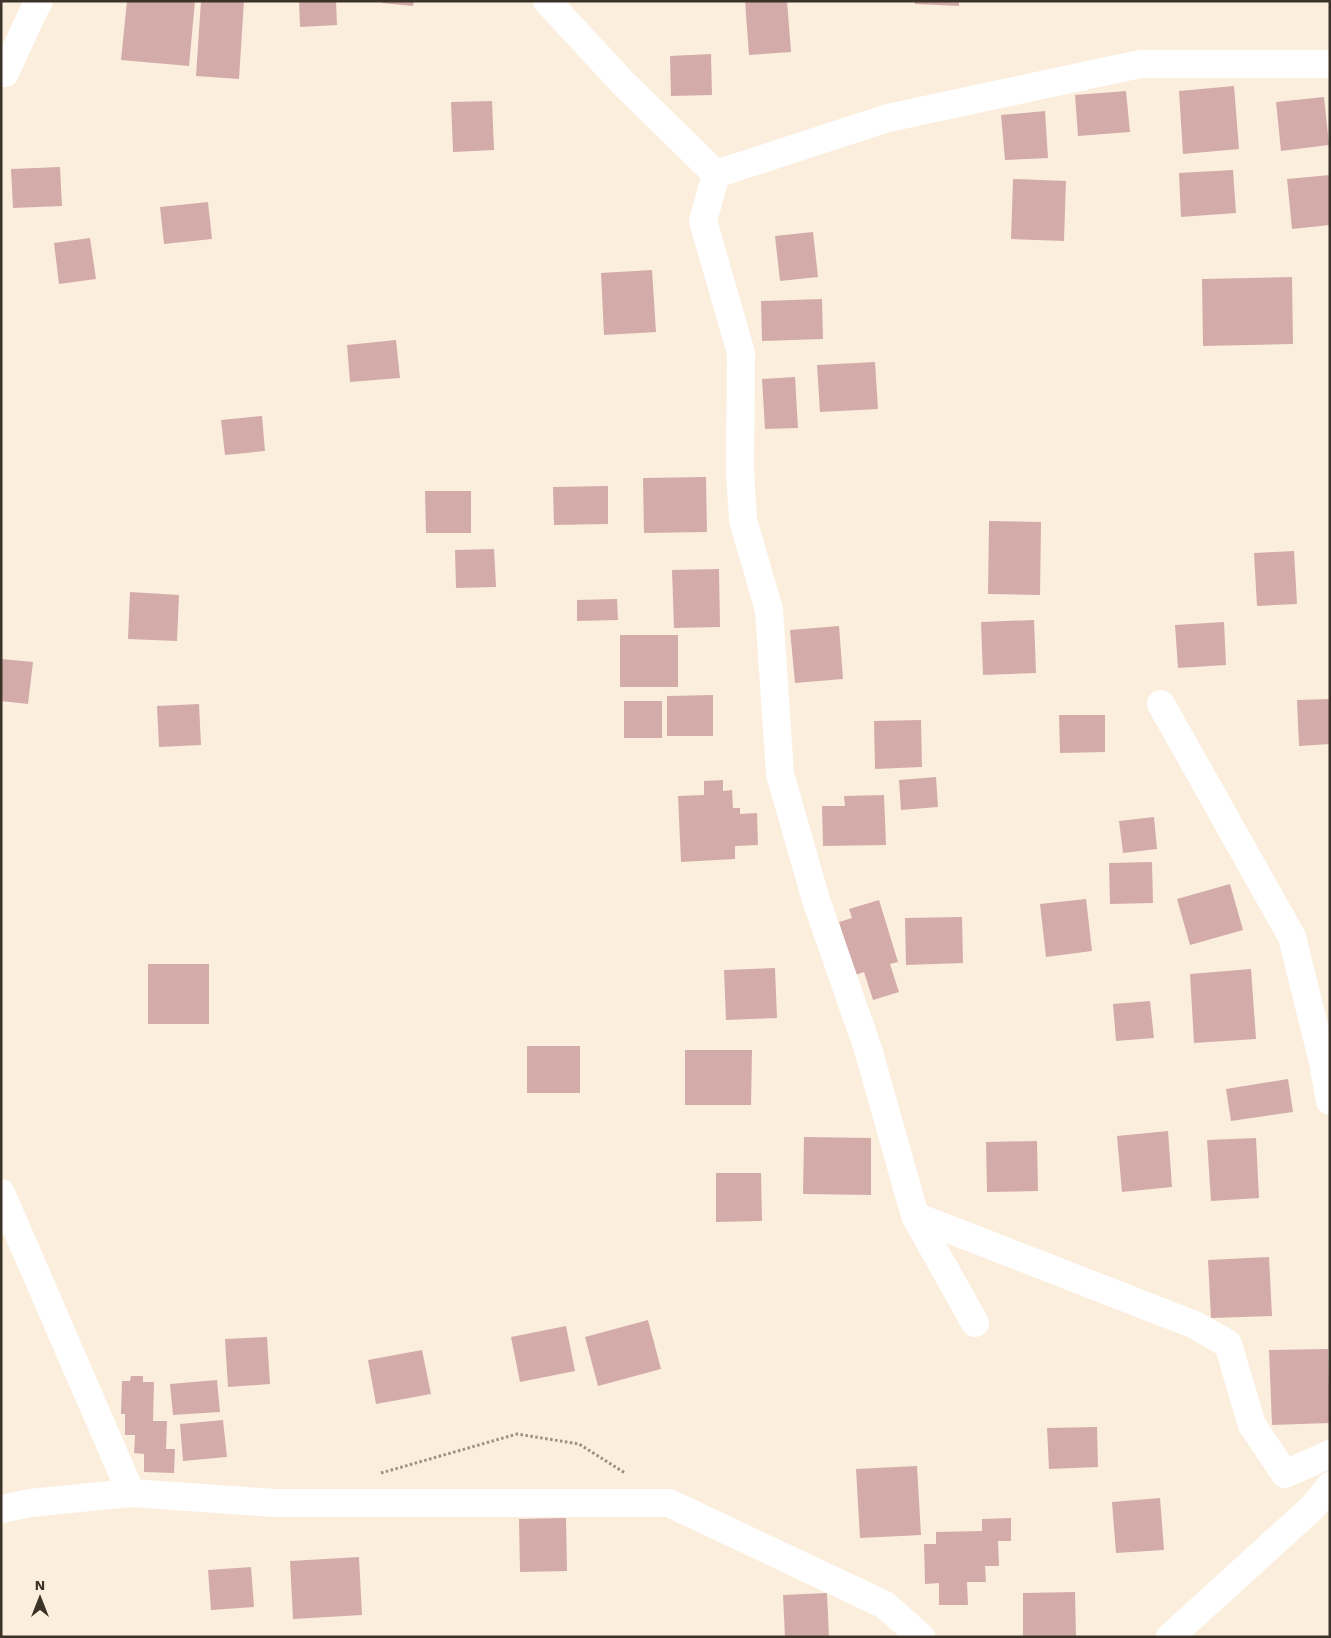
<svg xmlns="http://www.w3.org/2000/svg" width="1331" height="1638" font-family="'Work Sans',sans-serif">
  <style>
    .building { fill: #d3acaa }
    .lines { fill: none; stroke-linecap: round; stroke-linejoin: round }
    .path { stroke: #9b9082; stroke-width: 3; stroke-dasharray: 2.5 2.5; stroke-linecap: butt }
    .minor { stroke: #fff; stroke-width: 28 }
  </style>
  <rect width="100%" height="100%" fill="#fceedd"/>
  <path class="building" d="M127,1H195L189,66L121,60Z
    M201,1H244L239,79L196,76Z
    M299,1H336L337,25L300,27Z
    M383,1H414L413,6L382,3Z
    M745,1H787L791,52L749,55Z
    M915,1H959V6L915,4Z
    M711,54L712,95L671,96L670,56Z
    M1234,86L1239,149L1183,154L1179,91Z
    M1126,91L1130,132L1078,136L1075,95Z
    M1324,97L1329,145L1281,151L1276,102Z
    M492,101L494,150L453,152L451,102Z
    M1045,111L1048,158L1005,160L1001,115Z
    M60,167L62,206L13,208L11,169Z
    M1233,170L1236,213L1181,217L1179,173Z
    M1330,175V225L1292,229L1287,179Z
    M1013,179L1066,181L1064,241L1011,239Z
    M208,202L212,239L164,244L160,207Z
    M813,232L818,277L780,281L775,236Z
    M90,238L96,279L59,284L54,243Z
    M652,270L656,332L604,335L601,273Z
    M1292,277L1293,344L1203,346L1202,279Z
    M822,299L823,339L762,341L761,301Z
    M396,340L400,378L350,382L347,345Z
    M875,362L878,409L820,412L817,365Z
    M795,377L798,428L765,429L762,379Z
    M262,416L265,451L225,455L221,420Z
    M706,477L707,532L644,533L643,478Z
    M608,486V524L554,525L553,487Z
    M425,491H471V533H426Z
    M989,521L1041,522L1040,595L988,594Z
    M494,549L496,587L456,588L455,550Z
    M1294,551L1297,604L1257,606L1254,553Z
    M719,569L720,627L674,628L672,570Z
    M130,592L179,595L177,641L128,639Z
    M617,599L618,620L577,621V600Z
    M1034,620L1036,673L983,675L981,622Z
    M1224,622L1226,665L1178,668L1175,625Z
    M839,626L843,679L795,683L790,630Z
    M620,635H678V687H620Z
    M1,659L33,662L28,704L1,701Z
    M713,695V736H667V696Z
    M1330,699V744L1299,746L1297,700Z
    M624,701H662V738H624Z
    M199,704L201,745L159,747L157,706Z
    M1059,715H1105V752L1060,753Z
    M921,720L922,767L875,769L874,721Z
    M936,777L938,807L901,810L899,780Z
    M723,780V791L732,790L733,808H740V814L757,813L758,845L735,846V859L681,862L678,796L704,795V781Z
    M884,795L886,845L823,846L822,806H845L844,796Z
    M1154,817L1157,849L1123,853L1119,821Z
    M1152,862L1153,903L1110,904L1109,863Z
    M1230,884L1243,930L1190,945L1177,899Z
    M1086,899L1092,951L1046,957L1040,904Z
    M879,900L898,962L890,964L899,992L873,1000L864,972L855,975L839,922L852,918L849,909Z
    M962,917L963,963L906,965L905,918Z
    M148,964H209V1024H148Z
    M775,968L777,1018L726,1020L724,970Z
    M1251,969L1256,1039L1194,1043L1190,974Z
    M1150,1001L1154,1038L1116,1041L1113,1004Z
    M527,1046H580V1093H527Z
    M685,1050H752L751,1105H685Z
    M1288,1079L1293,1112L1231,1121L1226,1089Z
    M1168,1131L1172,1187L1122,1192L1117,1136Z
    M804,1137L871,1138V1195L803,1194Z
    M1256,1138L1259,1198L1211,1201L1207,1140Z
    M1037,1141L1038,1191L987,1192L986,1142Z
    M716,1173H761L762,1221L716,1222Z
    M1269,1257L1272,1316L1211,1318L1208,1260Z
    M648,1320L661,1369L598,1386L585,1337Z
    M566,1326L575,1371L520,1382L511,1337Z
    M267,1337L270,1384L228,1387L225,1339Z
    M1328,1349L1330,1423L1272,1425L1269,1350Z
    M422,1350L431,1394L376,1404L368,1360Z
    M131,1376H143V1382H154L153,1421H167L166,1449H175L174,1473L144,1472V1454L134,1453L135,1435H125V1414H121L122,1381H130Z
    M217,1380L220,1412L173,1415L170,1384Z
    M223,1420L227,1457L183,1461L180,1424Z
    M1097,1427L1098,1467L1049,1469L1047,1428Z
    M917,1466L921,1535L860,1538L856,1469Z
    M1160,1498L1164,1550L1116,1553L1112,1502Z
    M566,1518L567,1571L520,1572L519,1519Z
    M1011,1518V1541H998L999,1566H985L986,1582H967L968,1605H939V1583L925,1584L924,1544H936V1532L982,1531V1519Z
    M359,1557L362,1615L293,1619L290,1561Z
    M251,1567L254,1607L211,1610L208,1570Z
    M1075,1592L1076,1637H1023V1593Z
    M827,1593L829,1637H785L783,1595Z"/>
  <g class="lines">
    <path class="path" d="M381,1473L517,1434L579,1444L625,1473"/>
    <path class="minor" d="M547,1L623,83L716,174L703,221L741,353L740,470L743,520L769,610L780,774L816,900L868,1049L915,1216L1195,1325L1228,1344L1252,1425L1285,1474L1330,1454
      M1,73H5L34,10L39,1
      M716,174L888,118L1140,64H1330
      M1161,704L1292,937L1323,1062L1330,1101
      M1,1193L131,1493
      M915,1216L975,1323
      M1,1509L30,1503L131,1493L275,1503H669L885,1605L921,1637
      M1170,1637L1313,1507L1330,1486"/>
  </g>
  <rect width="1331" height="1638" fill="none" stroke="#3c3328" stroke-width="5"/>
  <g transform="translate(40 1598)" stroke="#fceedd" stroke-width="4" paint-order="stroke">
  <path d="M0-4L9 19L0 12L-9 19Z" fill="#3c3328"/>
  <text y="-8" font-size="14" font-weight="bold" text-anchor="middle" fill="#3c3328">N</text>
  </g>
</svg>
